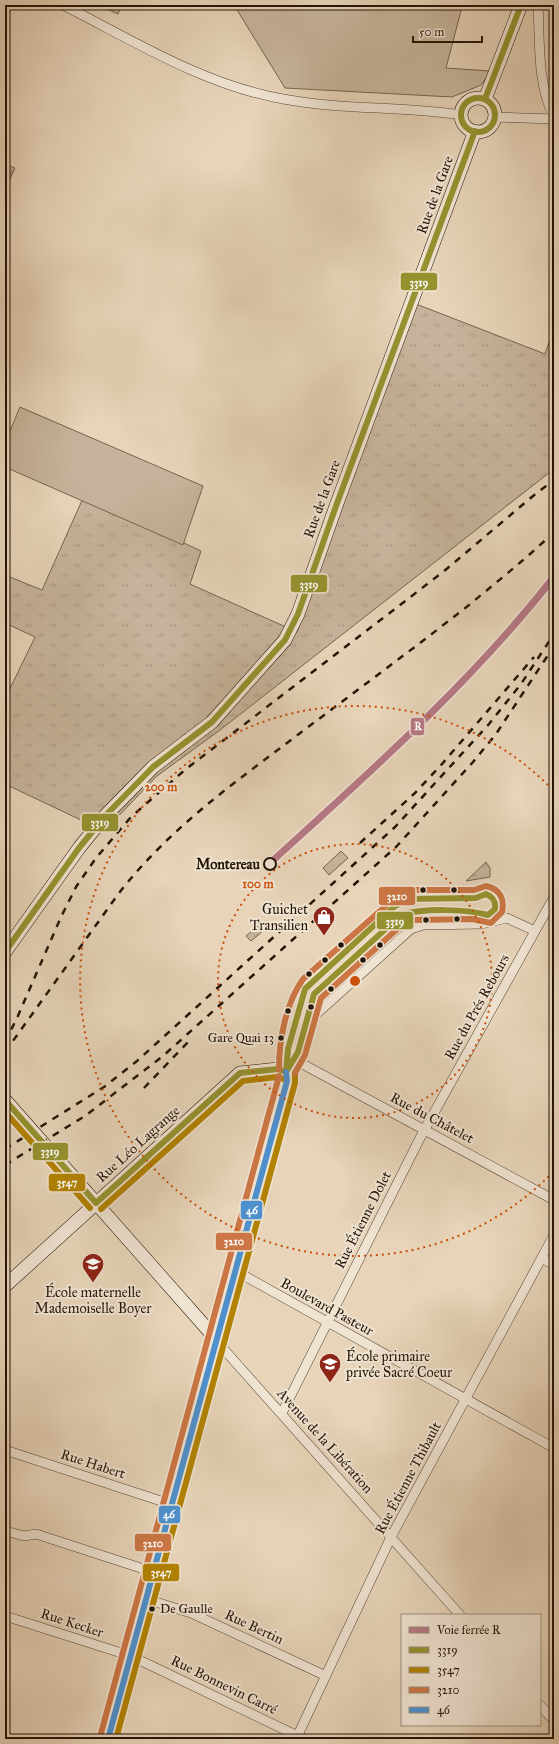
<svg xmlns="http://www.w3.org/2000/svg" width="559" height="1744" font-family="'IM FELL Great Primer',serif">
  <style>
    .grass { fill: url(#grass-tufts); stroke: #746450 }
    .cemetery { fill: url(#cemetery-stones); stroke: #746450 }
    .green { fill: #c6b39b; stroke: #746450 }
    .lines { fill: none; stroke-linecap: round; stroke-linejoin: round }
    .minor-casing { stroke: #544433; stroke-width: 10 }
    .secondary-casing { stroke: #231406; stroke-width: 14 }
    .minor { stroke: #efe3d2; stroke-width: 9 }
    .secondary { stroke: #efe3d2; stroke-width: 13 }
    .rail { stroke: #231406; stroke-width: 2.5; stroke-dasharray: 7 7; stroke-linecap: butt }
    .bus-1-casing { stroke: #efe3d2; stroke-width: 9 }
    .bus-2-casing { stroke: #efe3d2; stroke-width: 9 }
    .bus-3-casing { stroke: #efe3d2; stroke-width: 9 }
    .bus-4-casing { stroke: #efe3d2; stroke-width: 9 }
    .bus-1 { stroke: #95922f; stroke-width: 6 }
    .bus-2 { stroke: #b28202; stroke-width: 6 }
    .bus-3 { stroke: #cb7644; stroke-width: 6 }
    .bus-4 { stroke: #4d90cd; stroke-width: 6 }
    .rail-1-casing { stroke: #efe3d2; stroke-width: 10 }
    .rail-1 { stroke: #b57984; stroke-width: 7 }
    .ring { fill: none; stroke: #ca4f0b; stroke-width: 2; stroke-dasharray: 2 4 }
    .stop-dot { fill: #efe3d2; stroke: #231406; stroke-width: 2 }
    .bus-dot { fill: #231406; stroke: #efe3d2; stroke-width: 1.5 }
    .labels { text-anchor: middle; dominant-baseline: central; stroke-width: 4; stroke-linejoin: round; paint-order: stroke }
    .bus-label { font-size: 13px; fill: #231406; stroke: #efe3d2; text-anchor: end }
    .street-label { font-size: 14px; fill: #231406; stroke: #efe3d2 }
    .stop-label { font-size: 14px; font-weight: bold; fill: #231406; stroke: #efe3d2; text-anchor: end }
    .poi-label { font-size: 14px; fill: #231406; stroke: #efe3d2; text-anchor: end }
    .centre { fill: #ca4f0b; stroke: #efe3d2; stroke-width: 2 }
    .ring-label { font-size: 12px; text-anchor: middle; font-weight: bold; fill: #ca4f0b; stroke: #efe3d2; stroke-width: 4; stroke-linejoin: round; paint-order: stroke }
    .line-badge { stroke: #efe3d2; stroke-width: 1.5 }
    .badge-label { font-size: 11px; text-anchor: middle; font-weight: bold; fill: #fff }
  </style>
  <defs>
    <pattern id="grass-tufts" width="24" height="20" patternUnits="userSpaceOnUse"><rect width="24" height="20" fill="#c6b39b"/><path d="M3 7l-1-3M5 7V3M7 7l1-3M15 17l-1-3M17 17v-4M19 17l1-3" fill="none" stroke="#aa9984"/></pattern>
    <pattern id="cemetery-stones" width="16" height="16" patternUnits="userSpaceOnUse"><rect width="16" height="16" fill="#c6b39b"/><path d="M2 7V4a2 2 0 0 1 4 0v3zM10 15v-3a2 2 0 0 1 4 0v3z" fill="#aa9984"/></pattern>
  </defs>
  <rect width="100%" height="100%" fill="#e7d4b9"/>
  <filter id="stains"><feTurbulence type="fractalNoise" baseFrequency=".005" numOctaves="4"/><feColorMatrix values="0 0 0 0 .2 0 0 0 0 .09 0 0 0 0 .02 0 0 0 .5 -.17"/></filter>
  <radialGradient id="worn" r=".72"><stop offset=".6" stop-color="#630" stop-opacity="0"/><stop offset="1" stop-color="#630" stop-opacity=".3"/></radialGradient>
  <path class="grass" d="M416,304L545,354L554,328V469L220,730L157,776L104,831L5,784V699L35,637L5,623V575L42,590L84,496L201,551L190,584L297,632Z
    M341,851L348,858L329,875L323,868Z
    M486,862L490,868V877L466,881Z
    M258,926L263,931L251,941L246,936Z"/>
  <path class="cemetery" d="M5,164L15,168L5,190Z"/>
  <path class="green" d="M98,5H122L118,14Z
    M234,5H466L462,7L446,68L491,71L481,85L452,97L285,88Z
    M20,407L203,486L183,545L5,467V443Z"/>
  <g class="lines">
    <g class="minor-casing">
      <path id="minor" d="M63,5C134,41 204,85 283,99C342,110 402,106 461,115
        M538,5C540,42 537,84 554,117
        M495,117L554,119
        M297,1061L554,1200
        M286,1072L297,1061L302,1053L313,1017L411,929L423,925L481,924L507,918L535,931
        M542,1258L554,1265
        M234,1270L554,1448
        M217,1340L228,1354L460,1615
        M282,1413L420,1138L554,897
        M5,1450L161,1501L173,1503
        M5,1531L24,1536L36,1534L153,1572
        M146,1599L191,1613L326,1676
        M5,1616L131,1656L304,1739
        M540,1705L554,1721
        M296,1739L391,1537L554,1235"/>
    </g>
    <g class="secondary-casing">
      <path id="secondary" d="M461 115a17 17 0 1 1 34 0a17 17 0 1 1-34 0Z
        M485,99L521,5
        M5,952L79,848L105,816L153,767L212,722L285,640L298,614L336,506L475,131
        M5,1100L217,1340
        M5,1286L240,1073L278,1069L286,1072L287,1081L108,1739"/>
    </g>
    <use href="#minor" class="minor"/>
    <use href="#secondary" class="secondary"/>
    <path class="rail" d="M360,843L415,793L442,764L534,657
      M5,1042L17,1018L61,917L76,887L96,858L131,817L186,769L443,572L533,496L554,480
      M5,1052L119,893C165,834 224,790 283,746C345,699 408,653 469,605C498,581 527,558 554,532
      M144,1088L189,1041
      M5,1149L104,1087L137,1061L395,827L489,724L521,684L554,634
      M5,1165L85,1116L163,1056L396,847L473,762L496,734L554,646"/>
    <g class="bus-1-casing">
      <path id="bus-1" d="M461 115a17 17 0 1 1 34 0a17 17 0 1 1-34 0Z
        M485,99L521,5
        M486,894C493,897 496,901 495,909L488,915C466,909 423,908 401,915L314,994L298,1052L286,1072L288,1049L305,989L394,907L408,899L476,898Z
        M5,952L79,848L105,816L153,767L212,722L285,640L298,614L336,506L475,131
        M5,1100L96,1203
        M96,1203L240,1073L278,1069L286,1072"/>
    </g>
    <g class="bus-2-casing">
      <path id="bus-2" d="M5,1112L90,1208
        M101,1209L243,1081L277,1077L283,1079
        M116,1739L295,1083V1073"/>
    </g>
    <g class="bus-3-casing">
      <path id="bus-3" d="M279,1069C279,1039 286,1003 303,979L397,896L415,890H474L486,886C500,889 505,899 502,912L491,923L472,919L412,920L405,922L321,998L305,1055L295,1073
        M100,1737L279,1076"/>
    </g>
    <g class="bus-4-casing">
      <path id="bus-4" d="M108,1739L287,1081L286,1072"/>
    </g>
    <use href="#bus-1" class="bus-1"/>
    <use href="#bus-2" class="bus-2"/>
    <use href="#bus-3" class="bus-3"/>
    <use href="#bus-4" class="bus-4"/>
    <g class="rail-1-casing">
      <path id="rail-1" d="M269,864C370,772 469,685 554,577"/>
    </g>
    <use href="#rail-1" class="rail-1"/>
  </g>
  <g class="ring">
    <circle cx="355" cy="981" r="137"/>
    <path d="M553 1172A275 275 0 1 1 553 790"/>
  </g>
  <defs>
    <g id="shop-pin" transform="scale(1.15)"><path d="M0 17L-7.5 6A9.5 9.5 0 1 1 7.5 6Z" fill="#8f2418" stroke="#efe3d2"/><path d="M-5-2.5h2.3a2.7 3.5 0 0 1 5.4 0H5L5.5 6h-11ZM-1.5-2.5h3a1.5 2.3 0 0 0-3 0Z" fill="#fff"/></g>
    <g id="school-pin" transform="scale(1.15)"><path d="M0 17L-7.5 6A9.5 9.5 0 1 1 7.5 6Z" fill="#8f2418" stroke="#efe3d2"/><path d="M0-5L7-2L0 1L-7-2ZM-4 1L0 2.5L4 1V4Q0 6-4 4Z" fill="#fff"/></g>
  </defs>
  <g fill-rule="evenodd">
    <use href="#shop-pin" x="324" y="917"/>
    <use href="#school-pin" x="93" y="1264"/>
    <use href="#school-pin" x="330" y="1364"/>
  </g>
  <circle class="stop-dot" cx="270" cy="864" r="6"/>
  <g class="bus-dot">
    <circle cx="423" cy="890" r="3.5"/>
    <circle cx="454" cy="890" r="3.5"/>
    <circle cx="457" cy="919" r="3.5"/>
    <circle cx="426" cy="920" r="3.5"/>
    <circle cx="341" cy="945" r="3.5"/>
    <circle cx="380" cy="945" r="3.5"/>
    <circle cx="325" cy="960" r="3.5"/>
    <circle cx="363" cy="960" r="3.5"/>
    <circle cx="309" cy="974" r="3.5"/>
    <circle cx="331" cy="989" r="3.5"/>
    <circle cx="311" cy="1007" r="3.5"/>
    <circle cx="288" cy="1011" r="3.5"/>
    <circle cx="281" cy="1038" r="3.5"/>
    <circle cx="152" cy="1609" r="3.5"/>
  </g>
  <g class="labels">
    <g class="bus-label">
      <text x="274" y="1038">Gare Quai 13</text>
      <text x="160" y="1609" text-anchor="start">De Gaulle</text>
    </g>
    <g class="street-label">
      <text transform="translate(435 195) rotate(-70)">Rue de la Gare</text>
      <text transform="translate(322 499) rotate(-70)">Rue de la Gare</text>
      <text transform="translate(477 1007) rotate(-61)">Rue du Prés Rebours</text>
      <text transform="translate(432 1118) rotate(28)">Rue du Châtelet</text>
      <text transform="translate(138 1144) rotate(-42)">Rue Léo Lagrange</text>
      <text transform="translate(363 1220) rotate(-63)">Rue Étienne Dolet</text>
      <text transform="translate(327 1307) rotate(29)">Boulevard Pasteur</text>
      <text transform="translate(325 1441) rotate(48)">Avenue de la Libération</text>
      <text transform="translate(93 1464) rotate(18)">Rue Habert</text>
      <text transform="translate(408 1478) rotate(-62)">Rue Étienne Thibault</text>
      <text transform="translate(72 1623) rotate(18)">Rue Kecker</text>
      <text transform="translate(254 1627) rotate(25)">Rue Bertin</text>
      <text transform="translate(224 1685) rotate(26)">Rue Bonnevin Carré</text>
    </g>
    <g class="stop-label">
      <text x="260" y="864">Montereau</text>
    </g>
    <g class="poi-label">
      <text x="308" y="909">Guichet<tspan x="308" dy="16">Transilien</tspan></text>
      <text x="93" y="1292" text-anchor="middle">École maternelle<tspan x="93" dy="16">Mademoiselle Boyer</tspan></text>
      <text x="346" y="1356" text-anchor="start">École primaire<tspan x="346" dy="16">privée Sacré Coeur</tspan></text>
    </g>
  </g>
  <circle cx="355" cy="981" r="6" class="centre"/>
  <g class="ring-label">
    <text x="161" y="791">200 m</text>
    <text x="258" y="888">100 m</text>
  </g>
  <g class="line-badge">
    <rect x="400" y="272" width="38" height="19" rx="4" fill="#95922f"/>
    <rect x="290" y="574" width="38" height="19" rx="4" fill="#95922f"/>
    <rect x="410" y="717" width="15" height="19" rx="4" fill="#b57984"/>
    <rect x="81" y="813" width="38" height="19" rx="4" fill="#95922f"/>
    <rect x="378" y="886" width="38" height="20" rx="4" fill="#cb7644"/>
    <rect x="376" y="911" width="38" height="19" rx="4" fill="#95922f"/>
    <rect x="32" y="1142" width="37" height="19" rx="4" fill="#95922f"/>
    <rect x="48" y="1173" width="38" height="19" rx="4" fill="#b28202"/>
    <rect x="240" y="1200" width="23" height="20" rx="4" fill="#4d90cd"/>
    <rect x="215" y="1232" width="38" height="19" rx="4" fill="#cb7644"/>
    <rect x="158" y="1505" width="23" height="19" rx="4" fill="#4d90cd"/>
    <rect x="134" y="1533" width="38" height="19" rx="4" fill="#cb7644"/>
    <rect x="142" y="1563" width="38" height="19" rx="4" fill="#b28202"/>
  </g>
  <g class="badge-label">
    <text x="419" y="286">3319</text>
    <text x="309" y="588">3319</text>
    <text x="418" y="730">R</text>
    <text x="100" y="826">3319</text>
    <text x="397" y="900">3210</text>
    <text x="395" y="925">3319</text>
    <text x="50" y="1155">3319</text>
    <text x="67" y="1186">3547</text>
    <text x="252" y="1214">46</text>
    <text x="234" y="1245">3210</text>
    <text x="169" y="1518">46</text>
    <text x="153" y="1547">3210</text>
    <text x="161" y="1576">3547</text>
  </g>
  <rect width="559" height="1744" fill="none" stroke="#e7d4b9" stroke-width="20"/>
  <rect x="6" y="6" width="547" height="1732" fill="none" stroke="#231406" stroke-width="2"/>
  <rect x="10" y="10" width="539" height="1724" fill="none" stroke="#231406"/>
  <rect x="401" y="1614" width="140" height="112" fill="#efe3d2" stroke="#9d9080"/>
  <rect x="409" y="1627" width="20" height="6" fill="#b57984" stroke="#9d9080"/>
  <text x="437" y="1634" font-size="12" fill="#231406">Voie ferrée R</text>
  <rect x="409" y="1647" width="20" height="6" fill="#95922f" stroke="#9d9080"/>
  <text x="437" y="1654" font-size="12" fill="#231406">3319</text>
  <rect x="409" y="1667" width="20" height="6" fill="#b28202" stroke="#9d9080"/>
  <text x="437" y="1674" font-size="12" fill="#231406">3547</text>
  <rect x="409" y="1687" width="20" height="6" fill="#cb7644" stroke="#9d9080"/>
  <text x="437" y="1694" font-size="12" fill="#231406">3210</text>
  <rect x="409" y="1707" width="20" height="6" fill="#4d90cd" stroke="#9d9080"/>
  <text x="437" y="1714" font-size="12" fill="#231406">46</text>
  <path d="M413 36v6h69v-6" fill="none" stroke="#231406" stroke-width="2"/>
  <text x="419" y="36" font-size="12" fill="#231406" stroke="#efe3d2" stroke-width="3" paint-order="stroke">50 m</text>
  <rect width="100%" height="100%" filter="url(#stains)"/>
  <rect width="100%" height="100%" fill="url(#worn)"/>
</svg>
